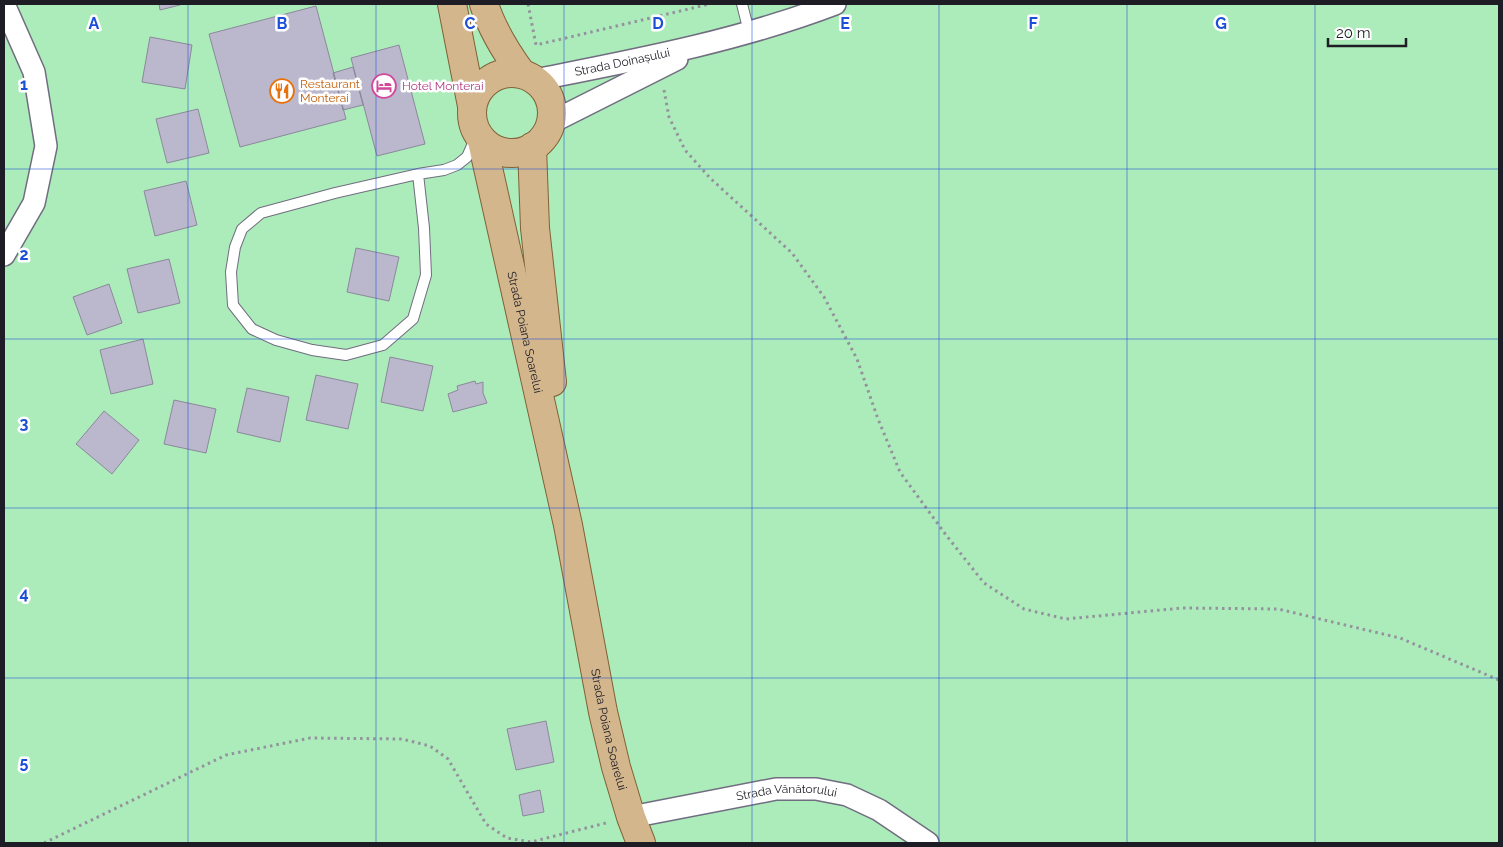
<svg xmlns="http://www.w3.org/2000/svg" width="1503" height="847" font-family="Raleway,sans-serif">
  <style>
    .green { fill: #acecba }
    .building { fill: #bbb8cd; stroke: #8b889b }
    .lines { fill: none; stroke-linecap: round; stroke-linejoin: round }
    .service-casing { stroke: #706d80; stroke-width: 12 }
    .minor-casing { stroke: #706d80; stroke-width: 24 }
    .primary-casing { stroke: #816137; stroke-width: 30 }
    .path { stroke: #93929d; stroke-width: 3; stroke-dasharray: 2.5 4; stroke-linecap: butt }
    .service { stroke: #fff; stroke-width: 10 }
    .minor { stroke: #fff; stroke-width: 21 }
    .primary { stroke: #d4b68d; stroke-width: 28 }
    .grid { fill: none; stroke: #1d4ed8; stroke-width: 1; stroke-opacity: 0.55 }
    .labels { text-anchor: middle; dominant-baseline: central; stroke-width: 5; stroke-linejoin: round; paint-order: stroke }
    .street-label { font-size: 12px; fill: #1e1d25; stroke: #fefefe }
    .food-label { font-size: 12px; fill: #c56008; stroke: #fefefe; text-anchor: start }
    .hotel-label { font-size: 12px; fill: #b23c85; stroke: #fefefe; text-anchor: start }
    .grid-label { font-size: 16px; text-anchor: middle; font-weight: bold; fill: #1d4ed8; stroke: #fefefe; stroke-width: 5; stroke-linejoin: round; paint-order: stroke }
  </style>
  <rect width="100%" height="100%" fill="#f0effc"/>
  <path class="green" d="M4,4H1499V843H4Z"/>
  <path class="building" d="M159,4H180V5L160,10Z
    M316,6L346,119L240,147L209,34Z
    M150,37L192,45L185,89L142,82Z
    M399,45L425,144L377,156L351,58Z
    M353,67L363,105L343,110L333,73Z
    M198,109L209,153L167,163L156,119Z
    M186,181L197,225L155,236L144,191Z
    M356,248L399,257L389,301L347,292Z
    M169,259L180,303L138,313L127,269Z
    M109,284L122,323L87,335L73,297Z
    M143,339L153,384L111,394L100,350Z
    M390,357L433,366L423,411L381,402Z
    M316,375L358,384L348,429L306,420Z
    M475,381L476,384L483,382V393L487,403L453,412L448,394L458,390L457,386Z
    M247,388L289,397L280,442L237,432Z
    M174,400L216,409L206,453L164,444Z
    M104,411L139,440L112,474L76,444Z
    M546,721L554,762L516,770L507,729Z
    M540,790L544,812L523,816L519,795Z"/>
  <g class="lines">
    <g class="service-casing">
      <path id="service" d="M742,4L749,32
        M418,174L424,228L426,275L413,319L383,345L346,355L312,350L276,340L252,329L233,305L231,272L235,247L242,229L261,213L335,193L418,174L444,170L457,165L467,157L475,139"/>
    </g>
    <g class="minor-casing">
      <g id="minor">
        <path id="s1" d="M535,80C636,60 738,41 835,4"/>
        <path d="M550,123L677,59"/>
        <path d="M4,255L34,203L46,146L34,72L4,4"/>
        <path id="s2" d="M631,817L776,789H816L847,795L879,810L928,843"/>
      </g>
    </g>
    <g class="primary-casing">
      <g id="primary">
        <path d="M452,4L472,106"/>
        <path d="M484,4C492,30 506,52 522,74"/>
        <circle cx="512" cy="113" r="40"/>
        <path id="s3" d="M482,141L568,525L603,712L616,767L631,817L641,843"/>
        <path d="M532,147L535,228L552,382"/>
      </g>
    </g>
    <path class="path" d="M528,4L536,45L710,4
      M664,90L669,117L685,150L710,178L792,253L824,297L857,359L878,419L900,472L946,535L984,583L1024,609L1066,619L1182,608L1278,609L1400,638L1499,680
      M44,843L226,755L310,738L402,739L430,746L448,759L486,824L507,838L531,842L606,823"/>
    <use href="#service" class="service"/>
    <use href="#minor" class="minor"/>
    <use href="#primary" class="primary"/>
  </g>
  <path class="grid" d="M188,4V843M376,4V843M564,4V843M752,4V843M939,4V843M1127,4V843M1315,4V843M4,169H1499M4,339H1499M4,508H1499M4,678H1499"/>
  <defs>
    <g id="hotel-ring" transform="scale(1.25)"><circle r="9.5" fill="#fefefe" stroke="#d1479c" stroke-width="1.5"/><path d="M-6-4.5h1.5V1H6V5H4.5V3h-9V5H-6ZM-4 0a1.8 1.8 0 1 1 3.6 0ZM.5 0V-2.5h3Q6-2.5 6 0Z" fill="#d1479c"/></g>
    <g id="restaurant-ring" transform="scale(1.25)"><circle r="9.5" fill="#fefefe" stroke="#e8710a" stroke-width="1.5"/><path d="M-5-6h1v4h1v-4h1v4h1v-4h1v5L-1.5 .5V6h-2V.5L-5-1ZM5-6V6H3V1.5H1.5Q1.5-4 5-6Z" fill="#e8710a"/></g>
  </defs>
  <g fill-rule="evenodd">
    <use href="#hotel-ring" x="384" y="86"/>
    <use href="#restaurant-ring" x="282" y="91"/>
  </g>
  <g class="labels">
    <g class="street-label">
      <text stroke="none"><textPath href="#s1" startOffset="89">Strada Doinașului</textPath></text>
      <text stroke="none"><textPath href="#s3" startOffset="196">Strada Poiana Soarelui</textPath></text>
      <text stroke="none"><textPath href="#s3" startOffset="602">Strada Poiana Soarelui</textPath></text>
      <text stroke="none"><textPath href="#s2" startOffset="158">Strada Vânătorului</textPath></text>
    </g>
    <g class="food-label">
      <text x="300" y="84">Restaurant<tspan x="300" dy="14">Monterai</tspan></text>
    </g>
    <g class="hotel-label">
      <text x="402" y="86">Hotel Monterai</text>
    </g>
  </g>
  <g class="grid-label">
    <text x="94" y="29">A</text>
    <text x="282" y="29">B</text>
    <text x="470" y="29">C</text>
    <text x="658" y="29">D</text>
    <text x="845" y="29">E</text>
    <text x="1033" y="29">F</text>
    <text x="1221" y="29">G</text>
    <text x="24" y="90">1</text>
    <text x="24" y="260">2</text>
    <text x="24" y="429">3</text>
    <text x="24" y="599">4</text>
    <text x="24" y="768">5</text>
  </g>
  <rect width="1503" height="847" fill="none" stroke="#1e1d25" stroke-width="10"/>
  <path d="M1328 38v8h78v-8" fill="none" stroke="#1e1d25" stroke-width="2.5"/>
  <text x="1336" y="38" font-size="15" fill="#1e1d25" stroke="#fefefe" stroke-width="4" paint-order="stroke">20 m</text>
</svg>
